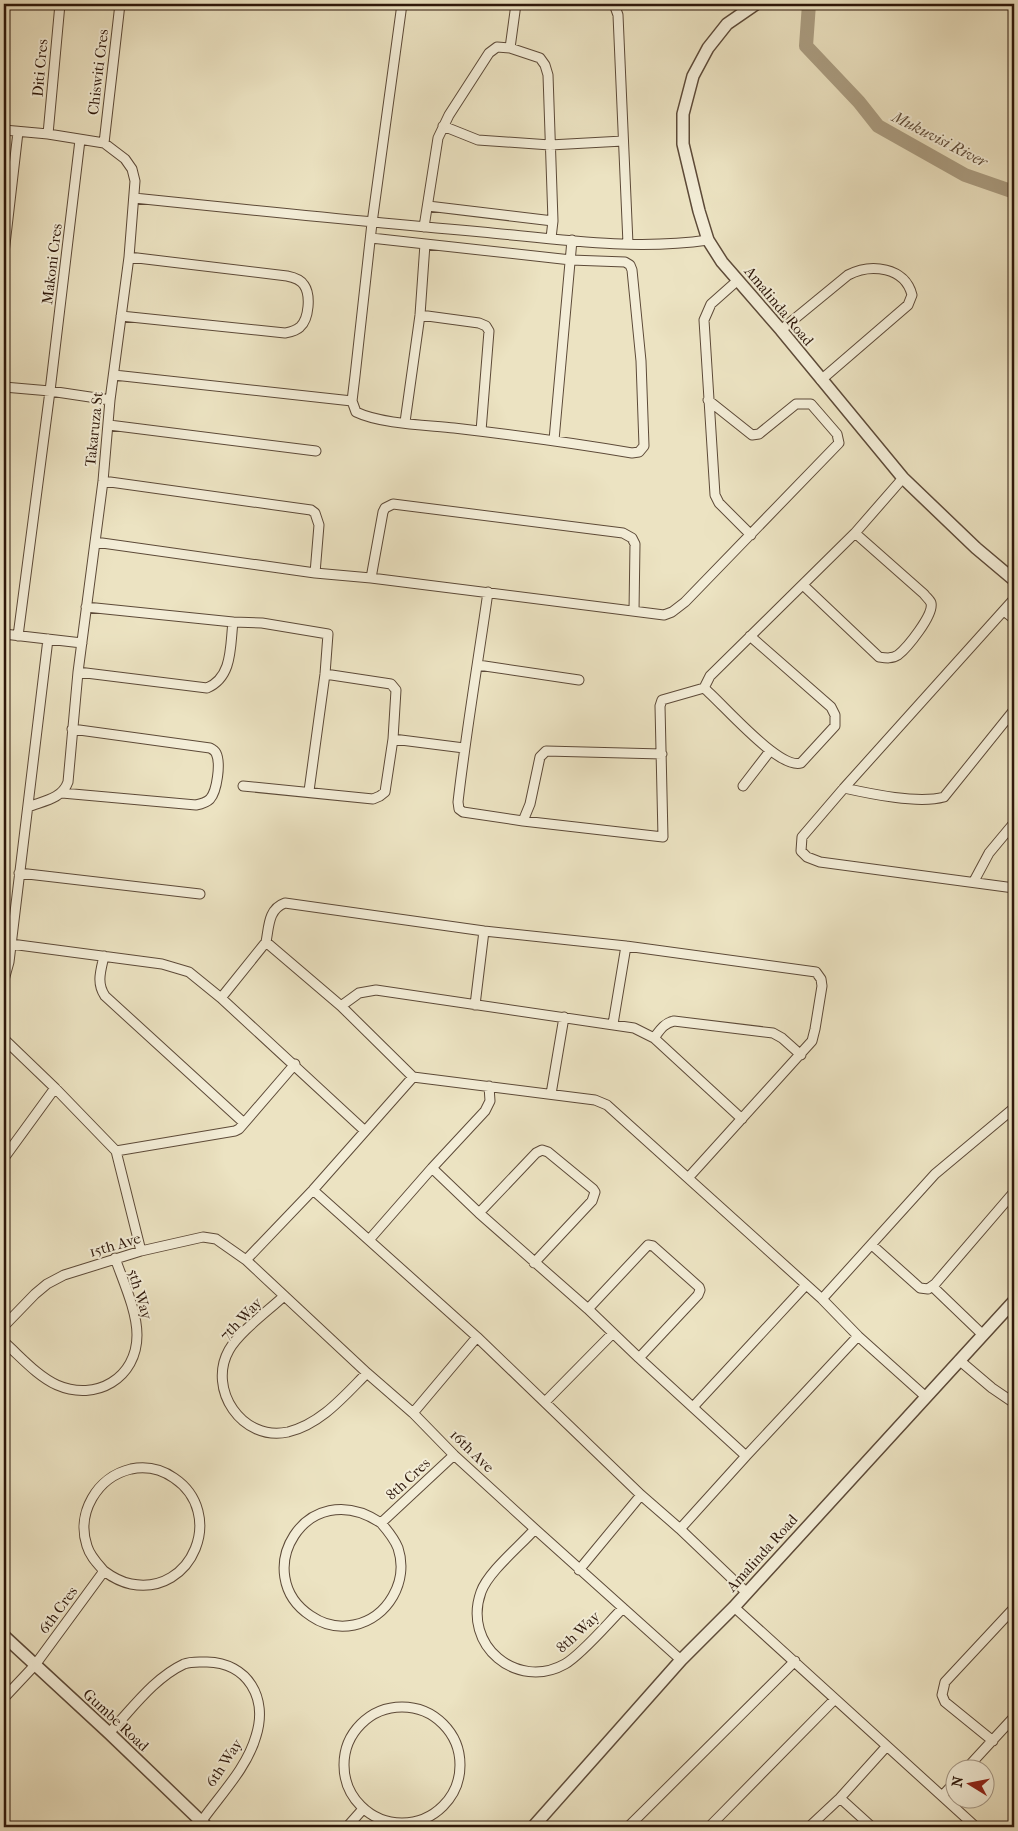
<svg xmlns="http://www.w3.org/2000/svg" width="1018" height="1831" font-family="'IM FELL French Canon',serif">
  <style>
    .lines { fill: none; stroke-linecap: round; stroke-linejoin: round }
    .river { stroke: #ab9e83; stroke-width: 14 }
    .minor-casing { stroke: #5d4a38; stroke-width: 11 }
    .tertiary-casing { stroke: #5d4a38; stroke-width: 14 }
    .minor { stroke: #f3edd7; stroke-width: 9 }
    .tertiary { stroke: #f3edd7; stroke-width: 11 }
    .labels { text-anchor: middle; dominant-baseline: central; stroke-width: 4; stroke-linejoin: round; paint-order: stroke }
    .street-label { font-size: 15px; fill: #2d170a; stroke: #f3edd7 }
    .water-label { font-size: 16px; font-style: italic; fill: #5f4d3a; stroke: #f3edd7 }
  </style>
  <rect width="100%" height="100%" fill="#ece3c2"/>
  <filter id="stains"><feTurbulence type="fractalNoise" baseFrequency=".004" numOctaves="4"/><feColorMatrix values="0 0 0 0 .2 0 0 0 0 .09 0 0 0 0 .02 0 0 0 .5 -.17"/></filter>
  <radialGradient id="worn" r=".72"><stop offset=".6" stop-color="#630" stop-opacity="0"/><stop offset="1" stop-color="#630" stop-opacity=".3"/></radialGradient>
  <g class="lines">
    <path class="river" d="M809,4L806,46L859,102L878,126L965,175L1014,192"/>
    <g class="minor-casing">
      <path id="minor" d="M614,4L618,15L628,244
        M4,10V4
        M510,48L516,4
        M443,126L478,140L550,145L623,141
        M4,130L48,134L104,143L125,159L132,169L135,181L129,257L110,400L103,481L78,672L68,782C62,799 43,801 28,807
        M48,134L60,4
        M104,143L120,4
        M134,198C250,210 366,222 482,232C556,239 634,251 708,240
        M428,206L553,221
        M424,227L438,138L449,115L489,53L497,47L510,48L540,58L545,65L548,75L553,221L551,238
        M371,238L571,260L625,262L630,265L632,270L641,361L644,446L639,452L632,453C573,443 514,435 454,428C426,425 381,424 356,412L352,401L355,376L372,223L402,4
        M4,253L18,132
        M738,280L711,304L704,320L715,495L719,503L751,535
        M420,315L479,323L486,326L489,331L481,431
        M121,316L285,333C290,332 296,331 300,327C309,319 311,295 304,285C301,280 292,277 287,276L129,257
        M781,330L848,275C871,263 905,267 912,295L908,305L821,380
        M114,375L352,401
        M4,387L50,391L110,400
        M405,422L420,315L425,244
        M109,425L316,451
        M554,440L572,240
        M103,481L311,510L315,513L319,525L315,573
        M95,542L315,573L371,578L664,615L672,612L685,602L839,443L837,434L811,404H796L759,434L752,435L708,400
        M371,578L383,512L385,508L393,504L623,533L632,538L635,544L634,611
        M803,585L879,657C886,658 892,659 898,655C907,648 934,615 931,603C930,600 926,597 924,594L855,533
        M488,592C478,662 466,732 458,802L459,809L463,812L523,821L663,837L660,706L662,700L704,688
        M1014,599L844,788L802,837L801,851L807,857L820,862L1014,888
        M1004,611L1014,619
        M233,622L262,623L328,634L325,674L309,791
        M4,634L82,643
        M18,636L50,391L80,140
        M750,636L831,707L835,715V726L801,763C779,770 723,704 704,688L710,676L855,533L903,478
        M478,665L579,680
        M78,672L207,688C233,677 230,646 233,622L86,607
        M393,739L464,748
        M243,786L373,799L380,796L385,792L393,739L396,690L391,684L325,674
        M743,786L770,751
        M844,788C871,794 918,804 944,797L1014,710
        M62,793L196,805C201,804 206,803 210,799C217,791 221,763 216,753C215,751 212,749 210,748L72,729
        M523,821L530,804L540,757L546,751L662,754
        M19,873L200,894
        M974,881L989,853L1014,823
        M11,944L162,964L189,972L221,998L365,1131
        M104,956C101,970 96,983 105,996L244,1123
        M4,980L9,962L48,639
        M221,998L266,942
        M475,1005L484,931
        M341,1006L359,993L376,990L634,1028L654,1038L742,1119
        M613,1024L626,946
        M654,1038C660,1030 664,1023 674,1021L773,1033L782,1038L801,1055
        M4,1039L55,1088L116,1151L141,1251
        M551,1094L564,1017
        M116,1151L235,1131L239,1129L295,1064
        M4,1158L55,1088
        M432,1168L479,1213L588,1309L639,1358L746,1456L680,1529
        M688,1178L812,1041L815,1029L822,986L821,979L816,972L626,946L484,931L285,903C268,909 269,927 266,942L341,1006L413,1077L595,1100L607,1105L822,1299L858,1336L926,1397
        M313,1190L477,1337L641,1495L680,1529L746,1592
        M479,1213L536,1153L542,1150L548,1152L593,1189L595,1192L592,1201L534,1263
        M369,1240L432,1168L485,1111L490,1101L489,1086
        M872,1245L920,1288L928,1289L935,1284L1014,1192
        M246,1260L313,1190L413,1077
        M932,1286L983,1335
        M284,1296C268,1311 239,1332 229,1350C207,1389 242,1442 288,1432C321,1424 344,1396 367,1373
        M822,1299L935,1174L1014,1108
        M588,1309L648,1245L653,1246L699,1287L700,1290L698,1295L639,1358
        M4,1326L35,1294L47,1284L64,1275L141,1251L203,1237L216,1239L246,1260L367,1373L413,1413L454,1455L535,1529L681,1660
        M4,1342C20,1356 37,1376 57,1385C96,1402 137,1378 137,1335C137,1311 123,1281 115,1258
        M959,1360L992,1388L1014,1403
        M545,1402L613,1333
        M693,1407L806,1285
        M413,1413L477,1337
        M746,1456L858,1336
        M381,1523C388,1531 394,1538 398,1548C409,1581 388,1618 354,1625C339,1628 324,1625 311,1616C248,1575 306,1473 381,1523L454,1455
        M535,1529C520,1546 488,1572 481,1592C462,1645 517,1691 565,1664C582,1654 608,1623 623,1608
        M579,1570L641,1495
        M734,1607L976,1827
        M4,1698L35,1665L104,1571C112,1577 121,1582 131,1584C193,1596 226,1513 174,1478C161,1469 146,1466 131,1469C97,1477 76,1513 87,1546C90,1556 97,1563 104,1571
        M344 1765a58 58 0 1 1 116 0a58 58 0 1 1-116 0Z
        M109,1733C132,1709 154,1678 184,1664C191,1661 200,1662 207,1662C248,1663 268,1698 256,1736C247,1768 220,1795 201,1822
        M993,1741L945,1702L942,1695L945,1682L1014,1608
        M967,1768L1014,1717
        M942,1796L956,1781
        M840,1798L872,1827
        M347,1827L363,1809
        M628,1827L795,1661
        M709,1827L835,1699
        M809,1827L840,1798L886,1747"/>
    </g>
    <g class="tertiary-casing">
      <path id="tertiary" d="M756,4L727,24L708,48L693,76L683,114V144L699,211L708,240L722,262L781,330L903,478L976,548L1014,580
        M4,1636L109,1733L207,1827
        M533,1827L681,1660L734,1607L1014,1301"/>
    </g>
    <use href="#minor" class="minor"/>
    <use href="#tertiary" class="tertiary"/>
  </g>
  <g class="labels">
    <g class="street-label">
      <text transform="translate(40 68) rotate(-85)">Diti Cres</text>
      <text transform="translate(98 72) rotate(-83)">Chiswiti Cres</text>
      <text transform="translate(52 264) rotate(-83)">Makoni Cres</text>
      <text transform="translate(779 306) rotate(50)">Amalinda Road</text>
      <text transform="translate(94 429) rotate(-84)">Takaruza St</text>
      <text transform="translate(115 1245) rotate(-16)">15th Ave</text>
      <text transform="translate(140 1294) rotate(73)">5th Way</text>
      <text transform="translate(241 1319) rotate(-46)">7th Way</text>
      <text transform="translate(472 1451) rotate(44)">16th Ave</text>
      <text transform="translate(408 1479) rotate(-43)">8th Cres</text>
      <text transform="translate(762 1553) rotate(-48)">Amalinda Road</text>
      <text transform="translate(58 1610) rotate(-54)">6th Cres</text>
      <text transform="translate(578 1632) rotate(-43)">8th Way</text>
      <text transform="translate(116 1720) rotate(43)">Gumbe Road</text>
      <text transform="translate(224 1763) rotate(-57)">6th Way</text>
    </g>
    <g class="water-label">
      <text transform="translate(940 139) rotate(27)">Mukuvisi River</text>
    </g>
  </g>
  <rect width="1018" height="1831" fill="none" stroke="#ece3c2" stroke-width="20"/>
  <rect x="5" y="5" width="1008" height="1821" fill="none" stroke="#2d170a" stroke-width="2.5"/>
  <rect x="10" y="10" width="998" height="1811" fill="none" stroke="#2d170a"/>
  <g transform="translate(970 1784) rotate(280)"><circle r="24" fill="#f3edd7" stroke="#a49785"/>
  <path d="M0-4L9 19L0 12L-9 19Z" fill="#8f2418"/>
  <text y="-8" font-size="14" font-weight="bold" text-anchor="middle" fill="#2d170a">N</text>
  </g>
  <rect width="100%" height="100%" filter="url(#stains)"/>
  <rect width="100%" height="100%" fill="url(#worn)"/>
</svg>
